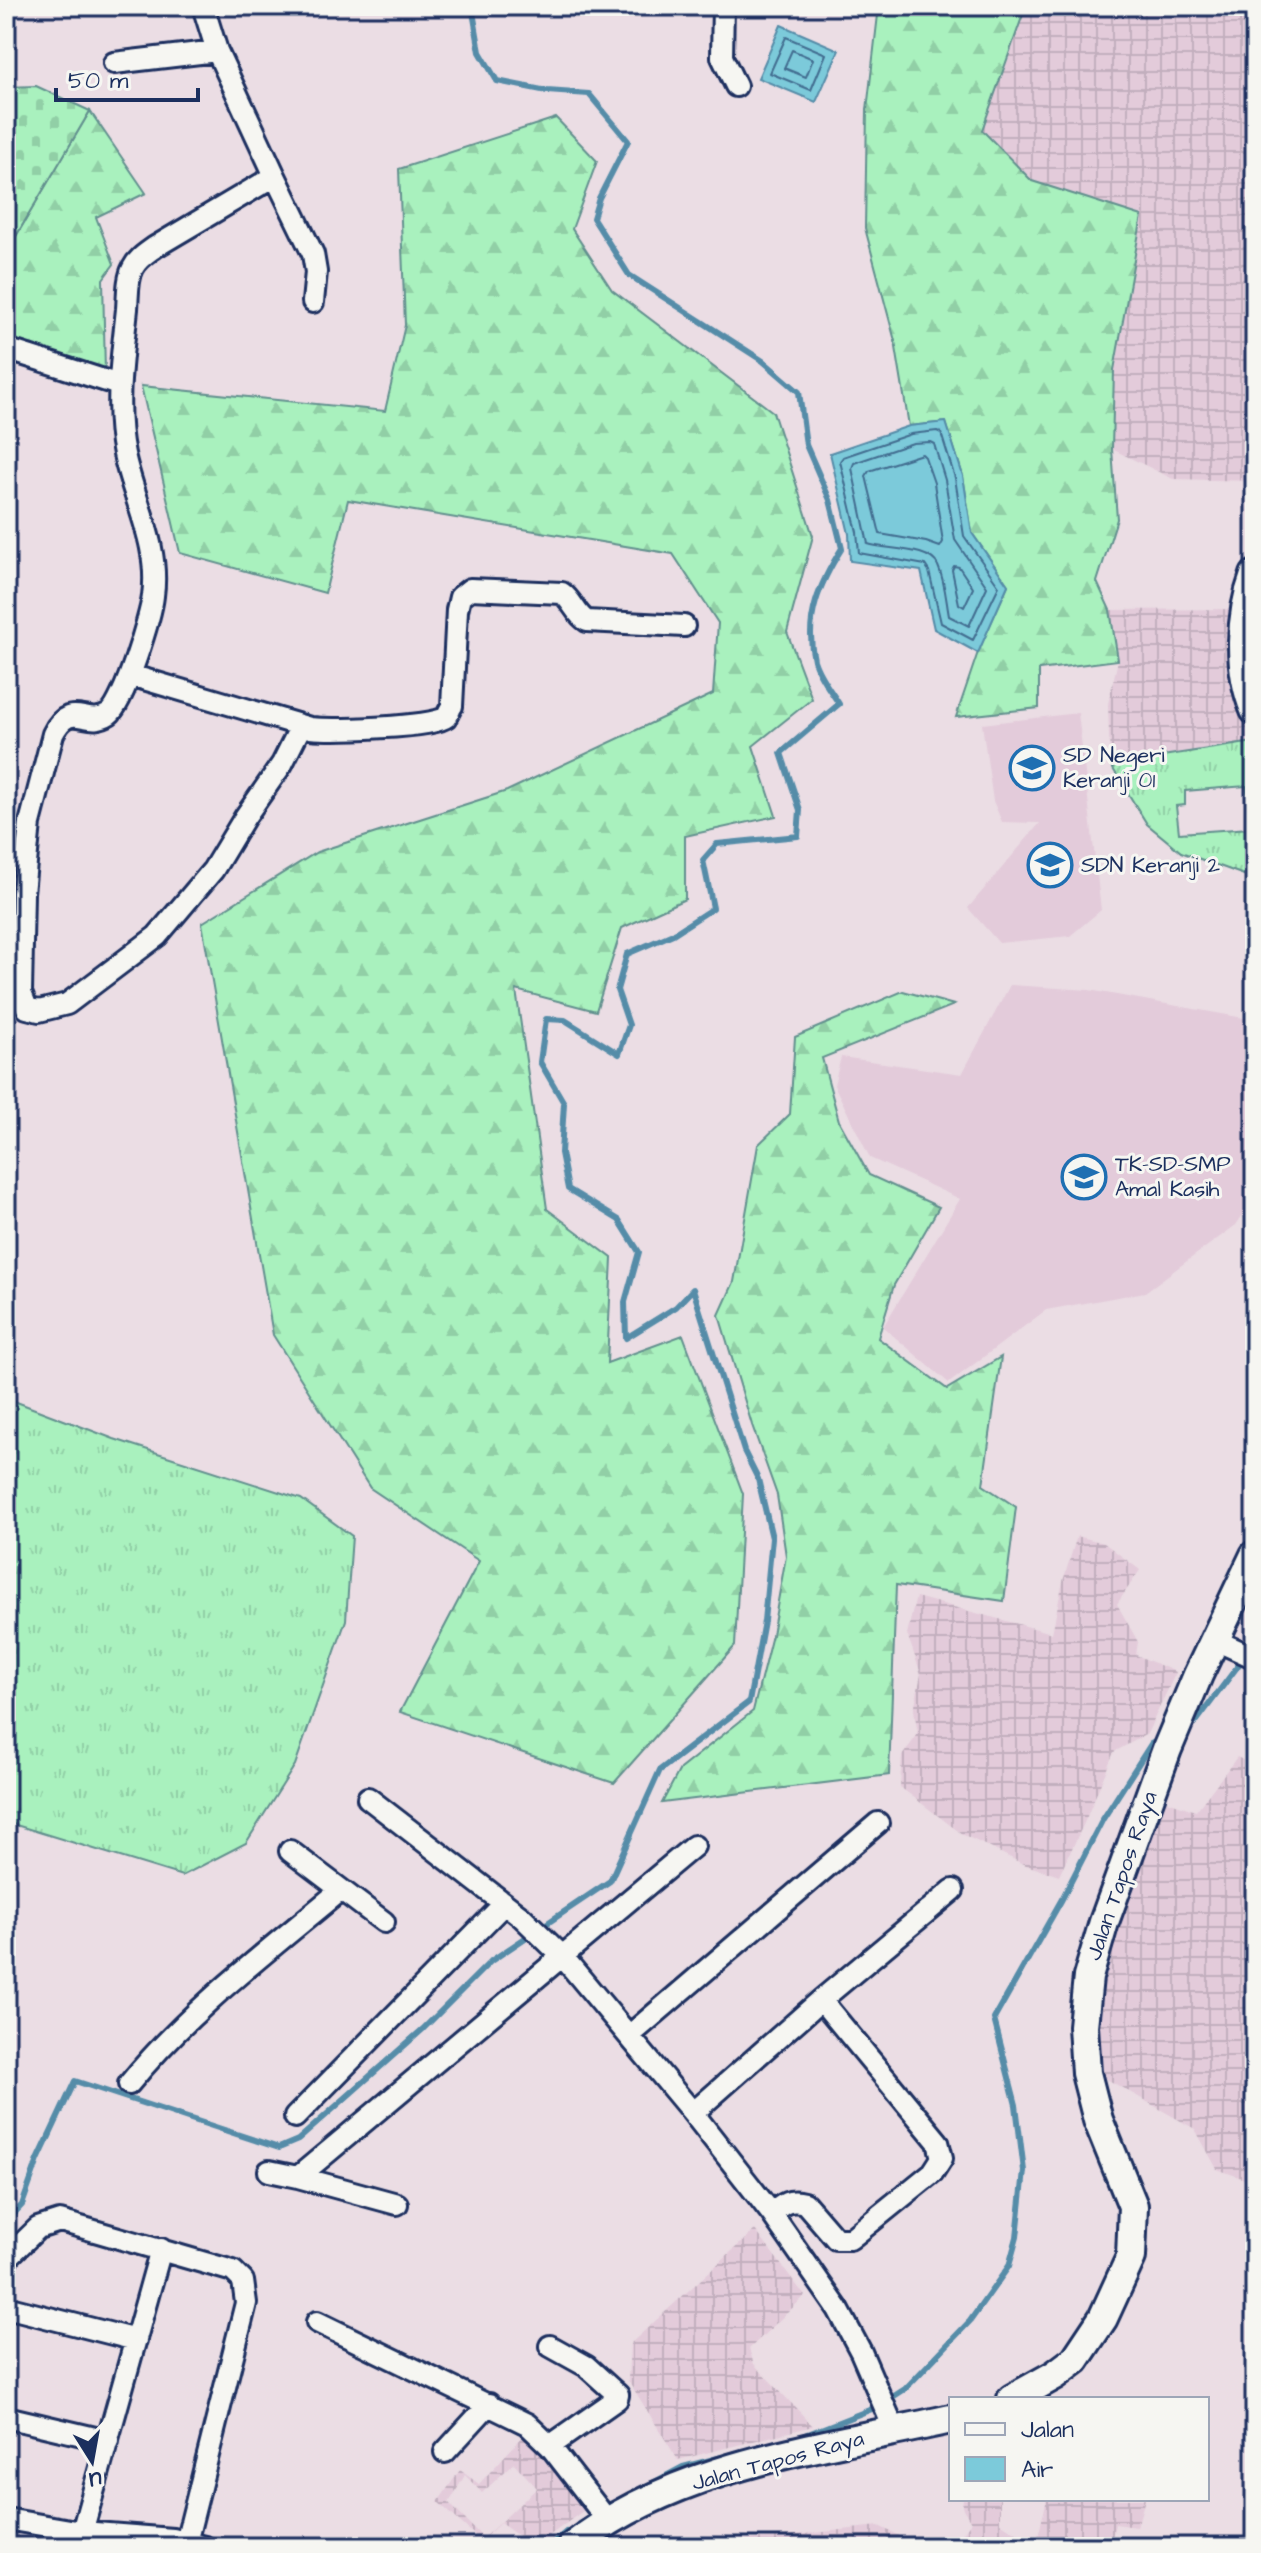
<svg xmlns="http://www.w3.org/2000/svg" width="1261" height="2553" font-family="'Architects Daughter',sans-serif">
  <style>
    .built { fill: #e3cbda }
    .industrial { fill: url(#industrial-grid); fill-rule: evenodd }
    .grass { fill: url(#grass-tufts); stroke: #62908e; stroke-width: 2 }
    .forest { fill: url(#forest-firs); stroke: #62908e; stroke-width: 2 }
    .cemetery { fill: url(#cemetery-stones); stroke: #62908e; stroke-width: 2 }
    .water { fill: #7ccada; stroke: #558ca8; stroke-width: 2 }
    .lines { fill: none; stroke-linecap: round; stroke-linejoin: round }
    .shore { stroke: #426d90; stroke-width: 2 }
    .stream { stroke: #558ca8; stroke-width: 6 }
    .minor-casing { stroke: #1b2f5e; stroke-width: 26 }
    .secondary-casing { stroke: #1b2f5e; stroke-width: 34 }
    .minor { stroke: #f6f6f2; stroke-width: 20 }
    .secondary { stroke: #f6f6f2; stroke-width: 28 }
    .labels { text-anchor: middle; dominant-baseline: central; stroke-width: 6; stroke-linejoin: round; paint-order: stroke }
    .poi-label { font-size: 22px; fill: #1b2f5e; stroke: #f6f6f2; text-anchor: start }
    .street-label { font-size: 22px; fill: #1b2f5e; stroke: #f6f6f2 }
  </style>
  <defs>
    <pattern id="industrial-grid" width="8" height="8" patternUnits="userSpaceOnUse" patternTransform="scale(2)"><rect width="8" height="8" fill="#e3cbda"/><path d="M0 4h8M4 0v8" fill="none" stroke="#c2afbe"/></pattern>
    <pattern id="grass-tufts" width="24" height="20" patternUnits="userSpaceOnUse" patternTransform="scale(2)"><rect width="24" height="20" fill="#a9f1be"/><path d="M3 7l-1-3M5 7V3M7 7l1-3M15 17l-1-3M17 17v-4M19 17l1-3" fill="none" stroke="#91cfa6"/></pattern>
    <pattern id="forest-firs" width="22" height="20" patternUnits="userSpaceOnUse" patternTransform="scale(2)"><rect width="22" height="20" fill="#a9f1be"/><path d="M5 1l3.5 6h-7zM16 11l3.5 6h-7z" fill="#91cfa6"/></pattern>
    <pattern id="cemetery-stones" width="16" height="16" patternUnits="userSpaceOnUse" patternTransform="scale(2)"><rect width="16" height="16" fill="#a9f1be"/><path d="M2 7V4a2 2 0 0 1 4 0v3zM10 15v-3a2 2 0 0 1 4 0v3z" fill="#91cfa6"/></pattern>
  </defs>
  <rect width="100%" height="100%" fill="#ebdde4"/>
  <filter id="ink" filterUnits="userSpaceOnUse"><feTurbulence type="fractalNoise" baseFrequency=".0125" numOctaves="2"/><feDisplacementMap in="SourceGraphic" scale="16" xChannelSelector="R" yChannelSelector="G"/><feConvolveMatrix kernelMatrix="1 2 1 2 8 2 1 2 1" color-interpolation-filters="sRGB"/></filter>
  <g filter="url(#ink)">
    <path class="built" d="M1078,713L1101,910L1070,936L999,943L968,908L1040,823L1002,822L993,801L982,724Z
      M1010,985L1089,990L1255,1020V1197L1236,1225L1145,1292L1046,1310L949,1383L883,1327L960,1199L870,1158L834,1085L841,1057L962,1074Z"/>
    <path class="industrial" d="M1024,6H1255V481L1173,479L1112,449L1114,370L1142,216L1032,181L982,130Z
      M1238,609L1246,714L1254,742L1110,764L1108,704L1118,660L1110,610Z
      M1077,1536L1104,1543L1140,1570L1117,1604L1138,1642L1136,1655L1176,1672L1147,1734L1114,1752L1085,1821L1059,1876L1023,1864L962,1834L900,1787L902,1756L918,1734L914,1710L921,1674L907,1634L916,1597L1052,1633L1063,1581Z
      M1237,1757L1253,1765L1255,1762V2183L1217,2169L1195,2129L1096,2073L1095,2004L1107,1952L1162,1799L1196,1811Z
      M755,2230L805,2296L749,2349L754,2364L813,2426L678,2460L628,2380L630,2344Z
      M526,2433L564,2473L591,2505L534,2547L500,2523L481,2541L438,2502L460,2470L479,2484ZM514,2463L537,2488L483,2538L449,2503L465,2475L482,2493Z
      M963,2499H1000V2522L1036,2545L1047,2499H1145L1137,2527L1115,2524L1110,2547H953L971,2522L962,2507Z
      M879,2526L921,2547H704L729,2542Z"/>
    <path class="grass" d="M1254,742L1255,801L1254,796H1248L1246,786L1185,791V805L1176,806L1179,833L1250,828V818L1255,817V879L1181,852L1147,824L1110,764Z
      M6,1398L114,1439L301,1499L352,1536L346,1620L295,1765L246,1843L182,1876L6,1822Z"/>
    <path class="forest" d="M879,6H1026L982,130L1032,181L1142,216L1114,370L1112,449L1117,519L1097,582L1110,610L1118,660L1039,670V708L956,717L978,652L1008,585L972,533L963,476L946,422L909,426L895,341L865,228L867,110Z
      M90,111L146,193L96,217L114,264L103,279L105,373L16,349L6,337V253Z
      M556,118L597,161L572,229L612,290L773,412L813,536L787,632L812,699L753,746L776,816L685,836V899L622,928L596,1011L516,990L547,1209L612,1258L607,1363L683,1335L743,1494L735,1646L614,1783L400,1712L479,1561L370,1488L273,1335L202,923L317,852L507,791L713,694L718,623L673,554L348,500L325,593L180,553L141,386L385,411L405,325L399,169Z
      M903,991L954,1005L822,1058L839,1121L869,1175L939,1207L894,1285L878,1338L947,1389L1001,1357L983,1485L1016,1507L1004,1601L896,1585L889,1775L662,1803L680,1769L753,1711L772,1635L786,1556L777,1495L752,1425L719,1315L734,1282L758,1145L790,1114L795,1037Z"/>
    <path class="cemetery" d="M36,86L90,111L6,253V87Z"/>
    <path class="water" d="M781,25L839,50L816,102L758,78Z
      M946,422L963,476L972,533L1008,585L978,653L934,629L921,571L850,561L849,534L830,453L909,426Z"/>
    <g class="lines">
      <path class="shore" d="M786,37L826,54L811,90L770,73Z
        M792,50L813,59L806,77L784,68Z
        M937,431L941,433L955,478L964,536L999,586L973,640L941,623L929,571L925,565L859,553L857,532L840,461L843,457L911,434Z
        M930,442L934,444L945,480L955,540L987,587L969,626L949,616C946,600 945,581 938,566C931,547 886,550 868,544L852,468L854,463L913,443Z
        M922,454L925,457L934,483L943,542L940,547L926,542L880,534L866,476L869,471Z
        M954,566L959,567L973,588L964,607L959,604L952,570Z"/>
      <path class="stream" d="M1187,1727L1196,1722L1243,1659
        M6,2222L22,2205L38,2160L75,2081L279,2148L298,2140L423,2029L491,1961L610,1881L660,1770L749,1702L764,1621L772,1538L758,1479L744,1451L693,1289L676,1307L626,1338L625,1302L639,1252L619,1220L568,1189L561,1153L564,1103L540,1062L546,1019L565,1020L619,1054L629,1025L617,990L627,954L673,934L713,908L703,860L717,844L798,836L800,810L781,753L839,704C831,691 818,675 814,660C804,618 820,583 842,548L830,500L806,445L799,392L763,361L629,275L593,218L599,198L628,141L589,94L547,91L497,81L480,52L472,6
        M803,2436L877,2407L905,2389L970,2321L1009,2266L1017,2237L1024,2171L1016,2105L994,2019L1062,1899L1103,1819L1151,1744L1159,1740
        M651,2484L683,2467L738,2453
        M579,2524L592,2517
        M549,2547L566,2532"/>
      <g class="minor-casing">
        <path id="minor" d="M203,6L217,51L275,176L155,247C147,253 138,258 133,268C127,279 128,296 127,309C122,357 114,407 124,454C134,502 160,545 153,596C151,615 124,704 109,714C86,729 71,698 53,734L30,823L23,893L21,993L27,1008L39,1011L67,1004L157,936L213,870L245,817L282,764L301,726
          M723,6L722,57L736,86
          M114,63L217,51
          M275,176L313,254L316,272L313,302
          M6,349L119,385
          M130,675L310,728C331,730 433,728 446,717C447,716 451,707 452,706L457,610L460,597L470,589L562,593C573,601 576,615 587,621L684,626
          M1215,1640L1255,1658
          M368,1798L522,1917L563,1957L693,2113L772,2214L838,2309L861,2352L895,2431
          M290,1851L384,1922
          M629,2036L878,1823
          M129,2084C189,2010 268,1951 341,1890
          M693,2113L821,2000L953,1890
          M295,2117L503,1905
          M269,2171L298,2177L694,1846
          M298,2177L397,2204
          M772,2214C783,2203 789,2199 805,2203L836,2239H850L933,2172L942,2158L938,2142L821,2000
          M6,2259L38,2228L60,2221L233,2271L243,2281L246,2303L186,2543
          M6,2307L136,2340
          M317,2322L527,2424L550,2446L608,2521
          M550,2346L586,2366L618,2395L617,2399L550,2446
          M6,2417L108,2441
          M445,2452L489,2404
          M6,2519L82,2532L173,2539L205,2547
          M82,2532L161,2249"/>
      </g>
      <g class="secondary-casing">
        <path id="secondary" d="M1255,575C1240,616 1238,669 1255,710
          M1012,2399L1055,2375L1075,2360L1103,2318L1131,2257L1133,2206L1098,2120L1086,2073L1083,2026L1088,1977L1104,1922L1167,1749L1198,1675L1255,1555
          M572,2547C675,2464 825,2447 951,2419"/>
      </g>
      <use href="#minor" class="minor"/>
      <use href="#secondary" class="secondary"/>
    </g>
  </g>
  <defs>
    <g id="school-ring" transform="scale(2.3)"><circle r="9.5" fill="#f6f6f2" stroke="#1f6fb2" stroke-width="1.5"/><path d="M0-5L7-2L0 1L-7-2ZM-4 1L0 2.5L4 1V4Q0 6-4 4Z" fill="#1f6fb2"/></g>
  </defs>
  <g fill-rule="evenodd">
    <use href="#school-ring" x="1032" y="768"/>
    <use href="#school-ring" x="1050" y="865"/>
    <use href="#school-ring" x="1084" y="1177"/>
  </g>
  <g class="labels">
    <g class="poi-label">
      <text x="1063" y="755">SD Negeri<tspan x="1063" dy="25">Keranji 01</tspan></text>
      <text x="1081" y="865">SDN Keranji 2</text>
      <text x="1115" y="1164">TK-SD-SMP<tspan x="1115" dy="25">Amal Kasih</tspan></text>
    </g>
    <g class="street-label">
      <text transform="translate(1122 1876) rotate(-71)">Jalan Tapos Raya</text>
      <text transform="translate(778 2461) rotate(-15)">Jalan Tapos Raya</text>
    </g>
  </g>
  <rect width="1261" height="2553" fill="none" stroke="#f6f6f2" stroke-width="32"/>
  <rect x="16" y="16" width="1229" height="2521" fill="none" stroke="#1b2f5e" stroke-width="3" filter="url(#ink)"/>
  <rect x="949" y="2397" width="260" height="104" fill="#f6f6f2" stroke="#9ea6b7" stroke-width="2"/>
  <rect x="965" y="2423" width="40" height="12" fill="#f6f6f2" stroke="#9ea6b7" stroke-width="2"/>
  <text x="1021" y="2437" font-size="24" fill="#1b2f5e">Jalan</text>
  <rect x="965" y="2457" width="40" height="24" fill="#7ccada" stroke="#9ea6b7" stroke-width="2"/>
  <text x="1021" y="2477" font-size="24" fill="#1b2f5e">Air</text>
  <g transform="translate(92 2461) rotate(169)" stroke="#f6f6f2" stroke-width="6" paint-order="stroke">
  <path d="M0-6L14 30L0 20L-14 30Z" fill="#1b2f5e"/>
  <text y="-12" font-size="22" font-weight="bold" text-anchor="middle" fill="#1b2f5e">U</text>
  </g>
  <path d="M56 88v12h142v-12" fill="none" stroke="#1b2f5e" stroke-width="4"/>
  <text x="68" y="88" font-size="24" fill="#1b2f5e" stroke="#f6f6f2" stroke-width="6" paint-order="stroke">50 m</text>
</svg>
